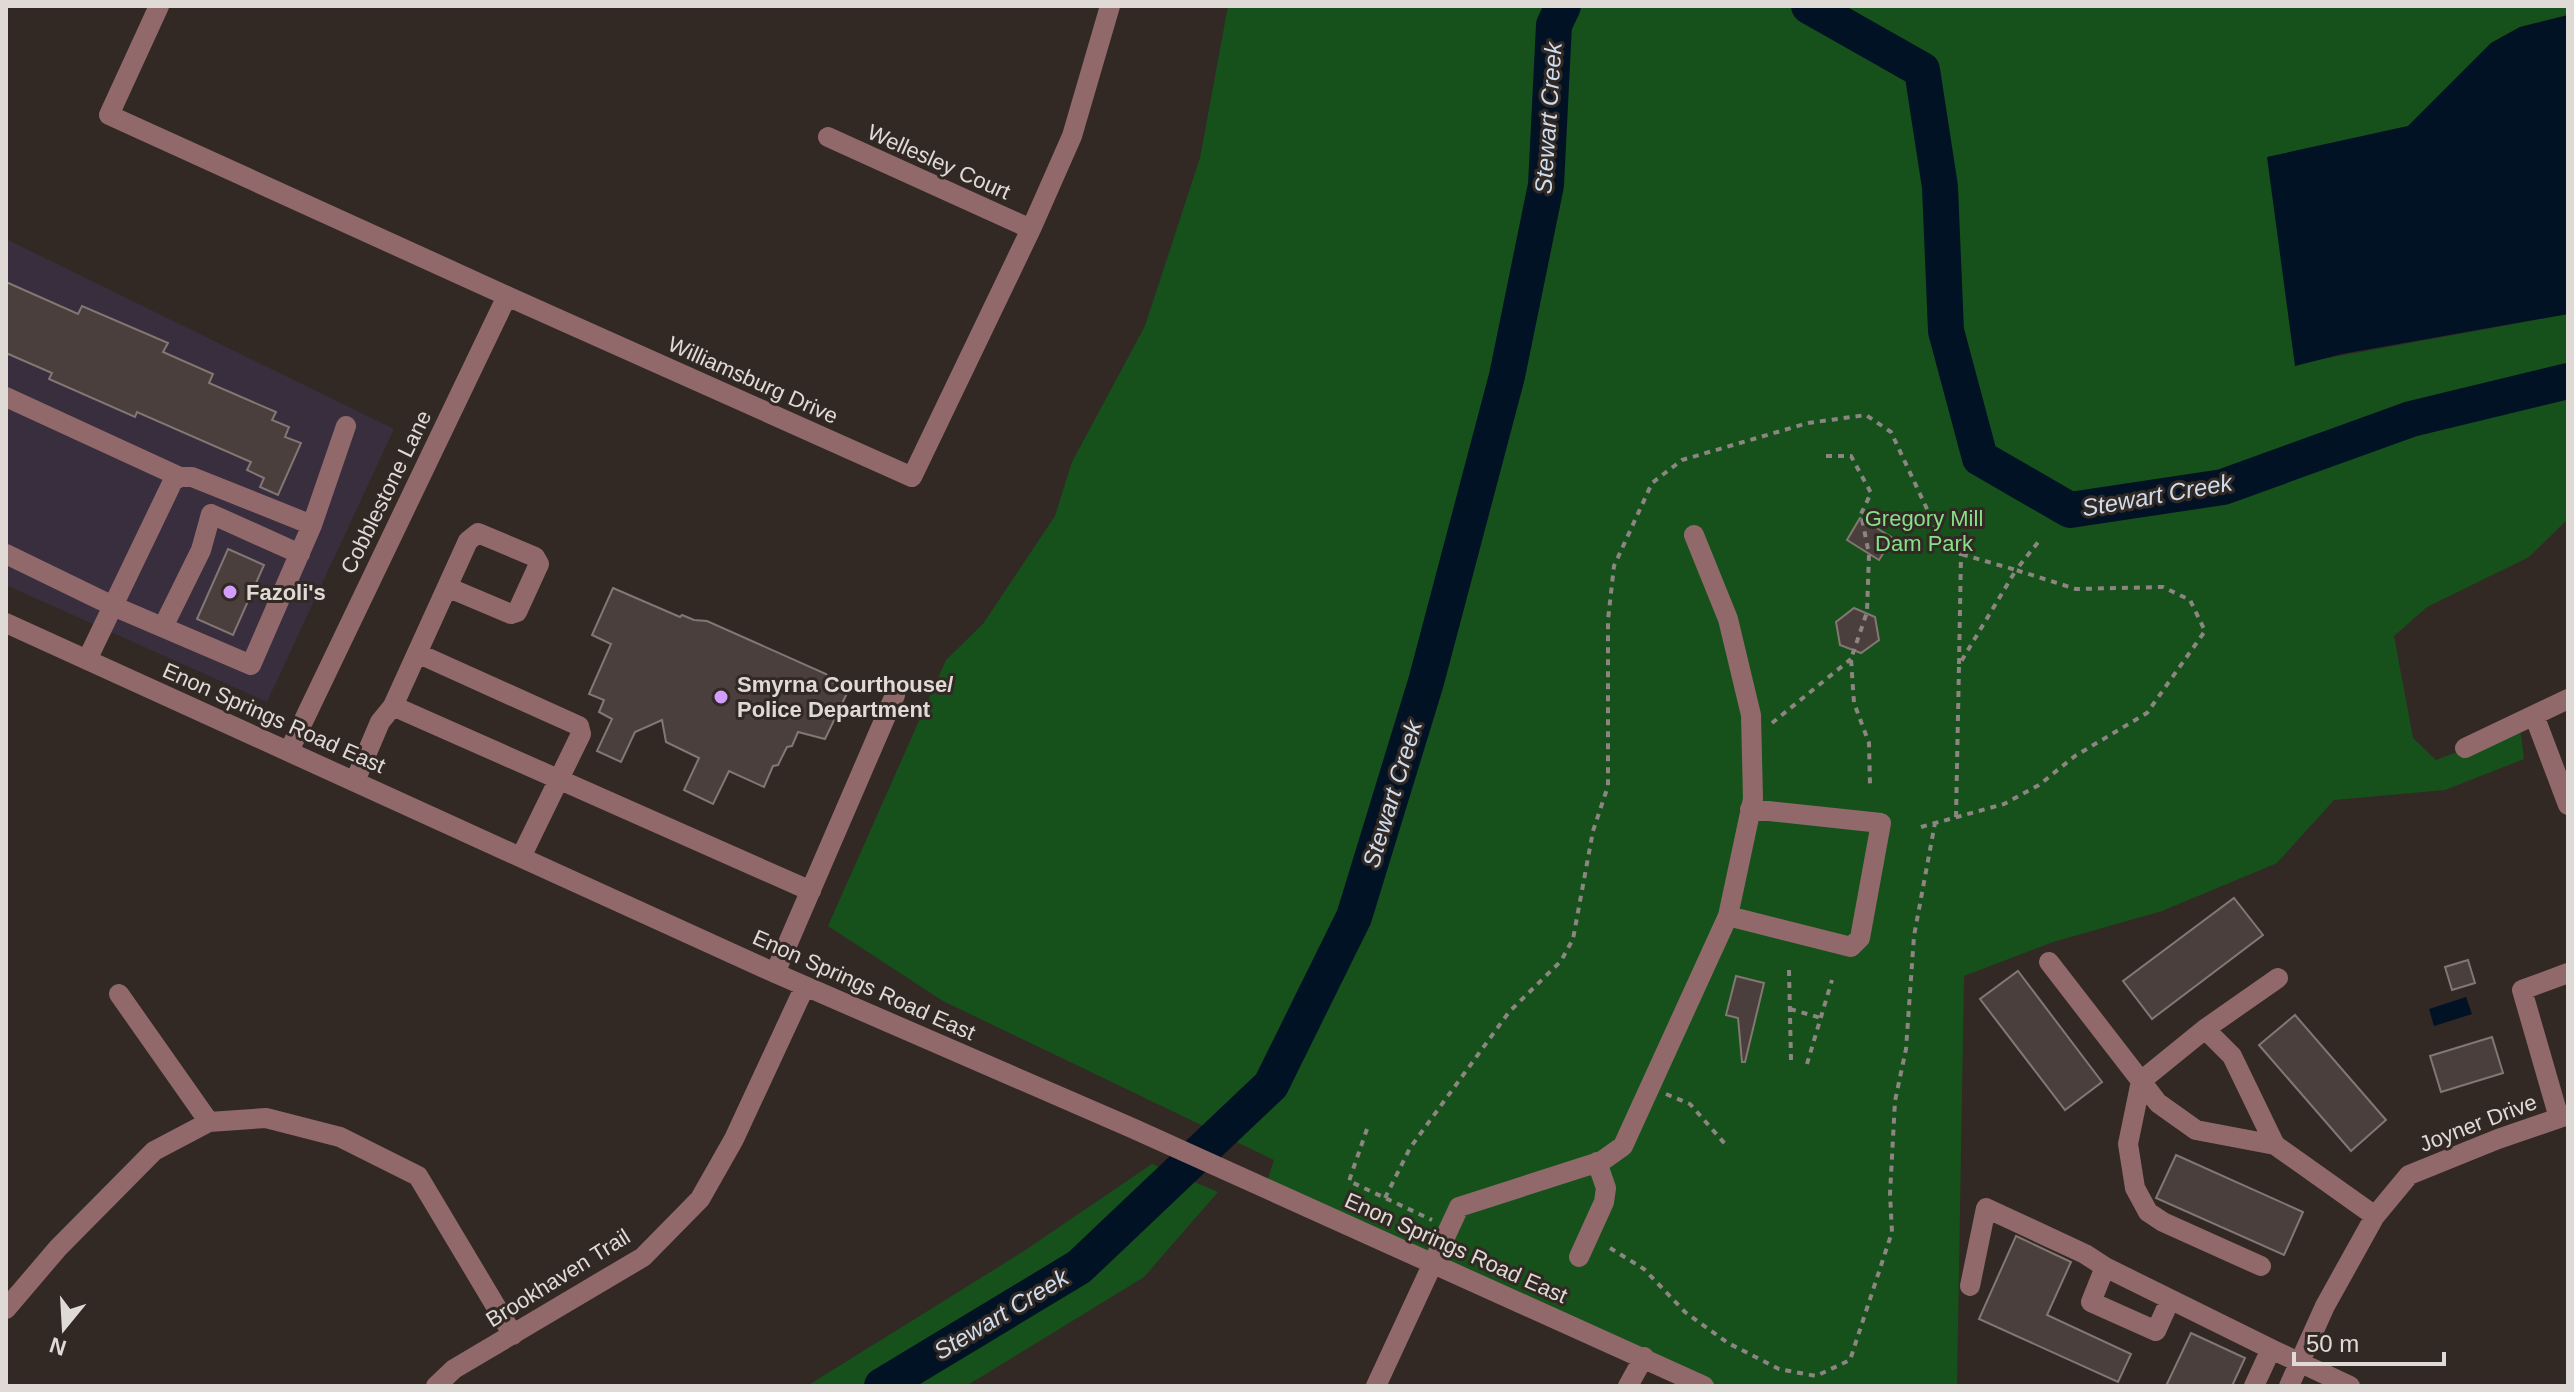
<svg xmlns="http://www.w3.org/2000/svg" width="2574" height="1392" font-family="Helvetica,sans-serif">
  <style>
    .commercial { fill: #382e3e }
    .green { fill: #16511c }
    .water { fill: #021225 }
    .lines { fill: none; stroke-linecap: round; stroke-linejoin: round }
    .river { stroke: #021225; stroke-width: 36 }
    .building { fill: #4b3f3d; stroke: #837774; stroke-width: 2 }
    .path { stroke: #8c8581; stroke-width: 4; stroke-dasharray: 6 6; stroke-linecap: butt }
    .minor { stroke: #92696b; stroke-width: 20 }
    .poi-dot { fill: #d29dfd; stroke: #322924; stroke-width: 3 }
    .labels { text-anchor: middle; dominant-baseline: central; stroke-width: 6; stroke-linejoin: round; paint-order: stroke }
    .street-label { font-size: 22px; fill: #e0dad7; stroke: #322924 }
    .park-label { font-size: 22px; fill: #86e189; stroke: #322924 }
    .poi-label { font-size: 22px; font-weight: bold; fill: #e0dad7; stroke: #322924; text-anchor: start }
    .water-label { font-size: 24px; font-style: italic; fill: #cdddef; stroke: #322924 }
  </style>
  <rect width="100%" height="100%" fill="#322924"/>
  <path class="commercial" d="M6,239L394,429L267,702L6,585Z"/>
  <path class="green" d="M1228,6H2568V15L2520,27L2491,43L2408,126L2268,157L2312,361L2568,314V519L2529,557L2427,607L2394,636L2413,738L2436,760L2520,728L2524,759L2445,790L2334,800L2277,863L2162,911L2053,942L1964,976L1957,1386H1704L1265,1188L1274,1160L943,1001L828,926L946,660L983,624L1055,516L1072,462L1145,326L1200,158Z
    M1152,1164L1218,1192L1144,1277L966,1386H807L1021,1253Z"/>
  <path class="water" d="M2568,15V314L2342,354L2295,366L2267,157L2408,126L2491,43L2520,27Z
    M2466,997L2472,1014L2434,1026L2429,1009Z"/>
  <g class="lines">
    <path class="river" d="M1809,6L1922,70L1940,187L1946,331L1980,458L2070,510L2223,487L2411,419L2568,381
      M882,1386L1079,1267L1271,1085L1354,917L1426,682L1507,376L1546,185L1554,25L1563,6"/>
  </g>
  <path class="building" d="M6,282L78,314L82,306L168,343L163,352L213,374L209,383L276,412L272,420L289,427L285,437L301,443L278,495L260,487L264,478L247,470L251,462L137,412L135,417L49,379L52,373L6,353Z
    M1860,518L1893,538L1879,560L1847,540Z
    M228,549L264,565L233,635L197,619Z
    M613,588L680,617L682,615L694,620L707,621L826,674L832,682L849,689L825,739L798,732L792,746L787,747L778,765L773,766L764,787L729,771L713,804L684,790L699,758L666,742L662,720L635,732L621,762L597,751L612,719L599,712L604,700L589,694L611,644L592,635Z
    M1854,608L1875,617L1879,640L1861,653L1840,645L1836,622Z
    M2234,898L2263,935L2152,1019L2123,981Z
    M2468,960L2475,983L2452,990L2445,967Z
    M2018,971L2102,1082L2065,1110L1980,999Z
    M1736,976L1764,983L1745,1062H1742L1738,1018L1726,1015Z
    M2295,1015L2386,1120L2351,1151L2259,1045Z
    M2492,1037L2503,1073L2441,1092L2430,1056Z
    M2176,1155L2303,1212L2284,1255L2156,1198Z
    M2016,1236L2071,1262L2047,1315L2131,1354L2118,1382L1979,1319Z
    M2191,1333L2245,1358L2232,1386H2166Z"/>
  <g class="lines">
    <path class="path" d="M1826,456H1851L1871,493L1861,514L1869,554L1867,612L1851,659L1854,703L1869,743L1870,784
      M1772,723L1851,659
      M1956,817L1959,665
      M1921,827L2004,804L2039,785L2075,756L2147,713L2205,631L2190,600L2163,587L2076,589L2016,570L2039,541
      M1789,970L1791,1060
      M1790,1009L1821,1018
      M1807,1064L1832,980
      M1666,1094L1690,1104L1726,1145
      M1367,1129L1349,1181L1432,1220
      M1385,1198L1410,1148L1509,1012L1561,961L1573,939L1593,831L1608,786V620L1614,566L1652,483L1682,460L1808,423L1866,415L1891,432L1941,539L1961,554L1959,665L2016,570L1961,554
      M1610,1248L1644,1269L1685,1312L1728,1343L1779,1369L1816,1376L1850,1360L1892,1232L1890,1194L1895,1101L1906,1049L1914,936L1935,823"/>
    <path class="minor" d="M159,6L109,115L507,296L912,477L1031,229L1072,136L1110,6
      M828,137L1031,229
      M6,397L180,477
      M6,554L113,606L251,665L312,525
      M6,623L775,973L1132,1128L1704,1386
      M163,627L201,550L211,514L300,554
      M417,653L579,726L581,734L521,857
      M87,660L173,481L180,477H192L312,525L346,426
      M393,706L468,541L478,533L535,557L539,564L517,612L511,614L447,587
      M2534,715L2568,805
      M2465,748L2568,699
      M289,751L507,296
      M355,781L380,722L393,706L811,891
      M1728,916L1851,947L1860,938L1881,823L1750,809
      M2049,962L2158,1103L2196,1130L2275,1145L2375,1216
      M775,973L895,695
      M119,994L209,1122
      M2205,1029L2141,1081L2128,1144L2135,1188L2148,1212L2163,1222L2261,1266
      M2559,1118L2522,990L2568,973
      M2275,1145L2232,1056L2205,1029L2278,978
      M1579,1257L1604,1202L1606,1188L1597,1162
      M2105,1267L2091,1302L2156,1331L2170,1300
      M1970,1286L1986,1208L2085,1254L2105,1267L2271,1349
      M6,1309L58,1248L154,1151L209,1122L266,1118L340,1137L418,1176L513,1335
      M436,1386L454,1369L643,1257L700,1199L734,1139L805,986
      M1376,1386L1459,1207L1602,1161L1623,1146L1728,916L1753,799L1751,715L1728,619L1694,535
      M1628,1386L1644,1357
      M2254,1386L2271,1349L2350,1386
      M2289,1386L2325,1306L2375,1216L2409,1175L2498,1139L2568,1115"/>
  </g>
  <g class="poi-dot">
    <circle cx="230" cy="592" r="8"/>
    <circle cx="721" cy="697" r="8"/>
  </g>
  <g class="labels">
    <g class="street-label">
      <text transform="translate(939 162) rotate(24)">Wellesley Court</text>
      <text transform="translate(753 380) rotate(24)">Williamsburg Drive</text>
      <text transform="translate(386 492) rotate(-64)">Cobblestone Lane</text>
      <text transform="translate(274 718) rotate(24)">Enon Springs Road East</text>
      <text transform="translate(864 985) rotate(24)">Enon Springs Road East</text>
      <text transform="translate(2478 1123) rotate(-21)">Joyner Drive</text>
      <text transform="translate(1456 1248) rotate(24)">Enon Springs Road East</text>
      <text transform="translate(558 1278) rotate(-32)">Brookhaven Trail</text>
    </g>
    <g class="park-label">
      <text x="1924" y="518">Gregory Mill<tspan x="1924" dy="25">Dam Park</tspan></text>
    </g>
    <g class="poi-label">
      <text x="246" y="592">Fazoli's</text>
      <text x="737" y="684">Smyrna Courthouse/<tspan x="737" dy="25">Police Department</tspan></text>
    </g>
    <g class="water-label">
      <text transform="translate(1548 118) rotate(-86)">Stewart Creek</text>
      <text transform="translate(2157 495) rotate(-10)">Stewart Creek</text>
      <text transform="translate(1392 794) rotate(-73)">Stewart Creek</text>
      <text transform="translate(1001 1314) rotate(-31)">Stewart Creek</text>
    </g>
  </g>
  <rect width="2574" height="1392" fill="none" stroke="#e0dad7" stroke-width="16"/>
  <g transform="translate(64 1328) rotate(198)" stroke="#322924" stroke-width="6" paint-order="stroke">
  <path d="M0-6L14 30L0 20L-14 30Z" fill="#e0dad7"/>
  <text y="-12" font-size="22" font-weight="bold" text-anchor="middle" fill="#e0dad7">N</text>
  </g>
  <path d="M2294 1352v12h150v-12" fill="none" stroke="#e0dad7" stroke-width="4"/>
  <text x="2306" y="1352" font-size="24" fill="#e0dad7" stroke="#322924" stroke-width="6" paint-order="stroke">50 m</text>
</svg>
